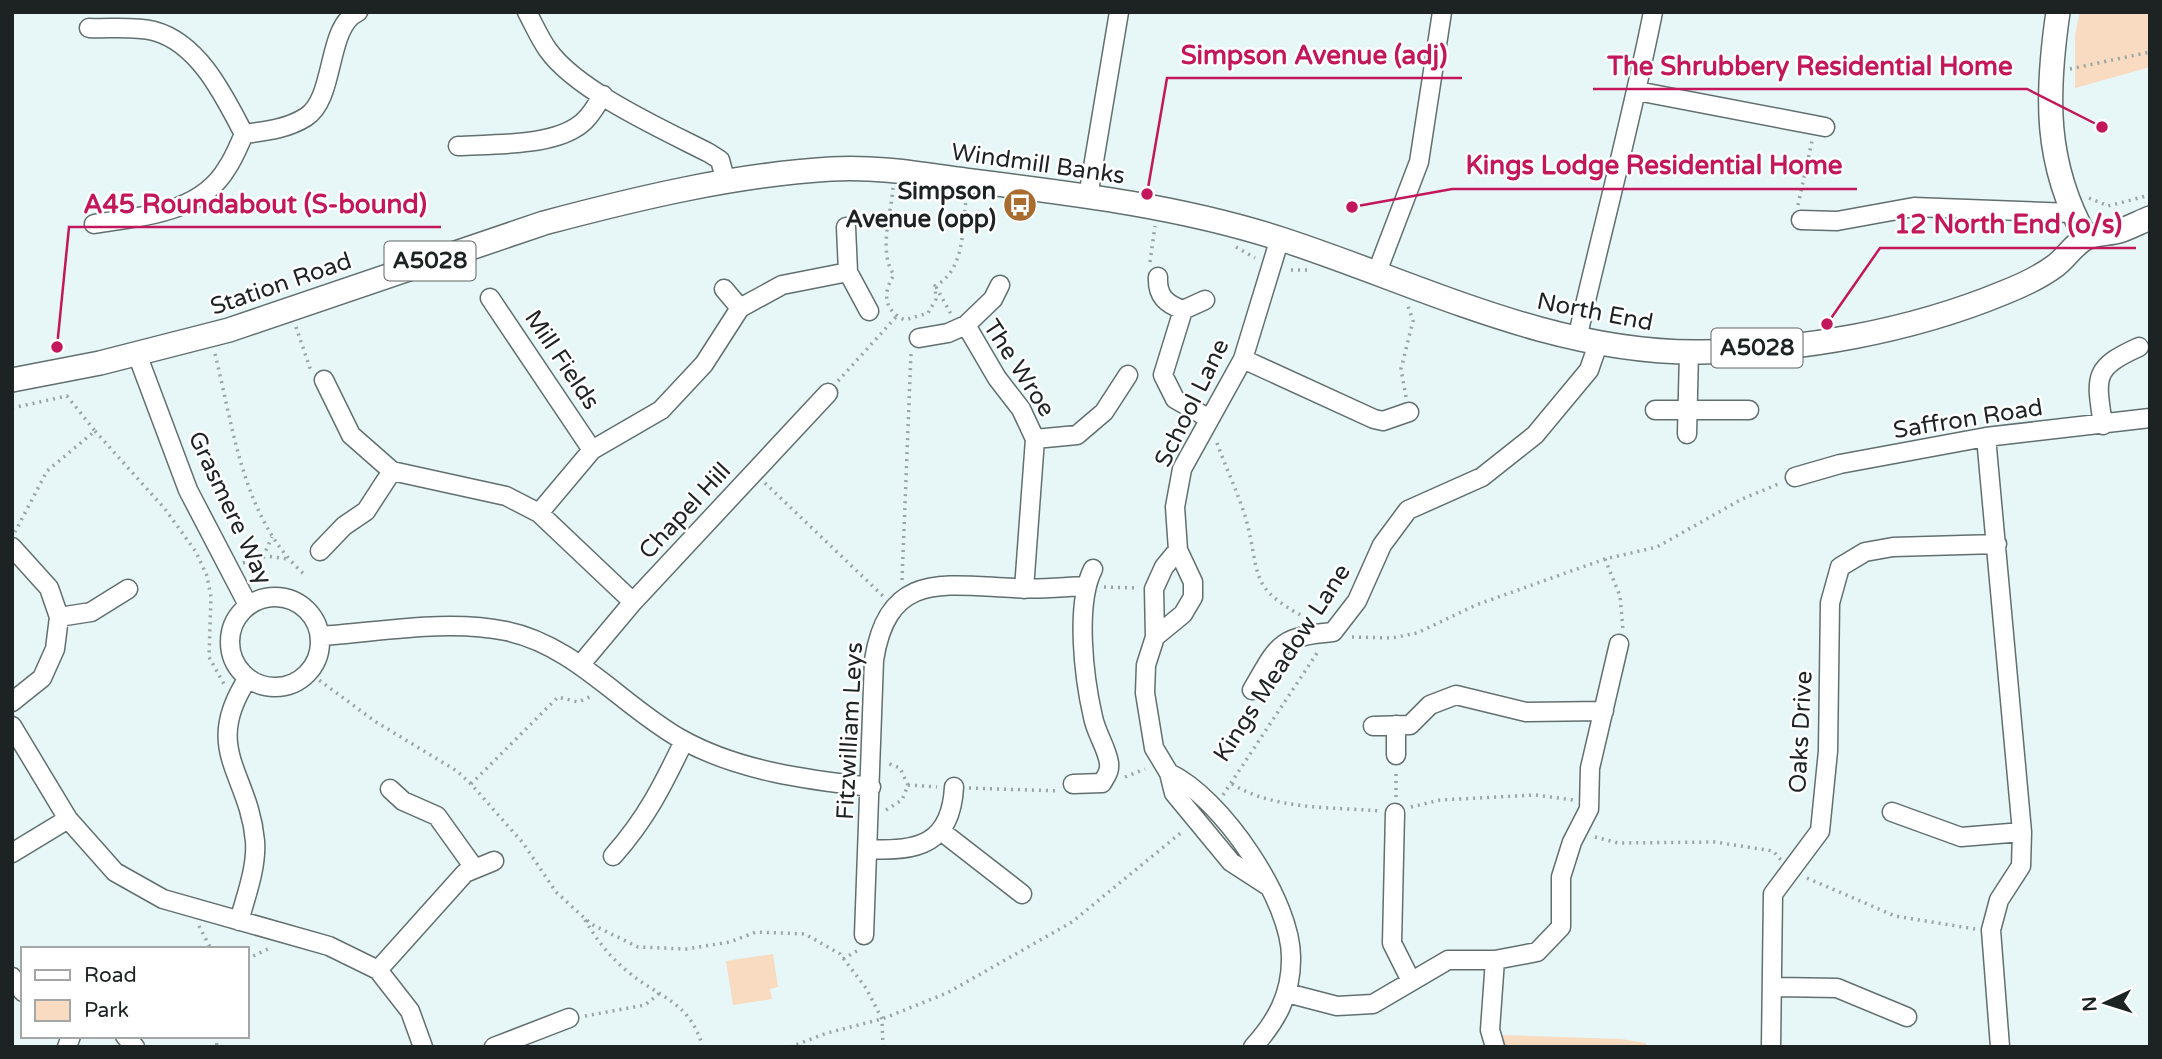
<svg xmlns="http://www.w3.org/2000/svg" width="2162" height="1059" font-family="'Varela Round',sans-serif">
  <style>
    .green { fill: #f8dbc1 }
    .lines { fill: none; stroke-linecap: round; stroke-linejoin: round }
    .minor-casing { stroke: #626f6f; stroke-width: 21 }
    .major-casing { stroke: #626f6f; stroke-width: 26 }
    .path { stroke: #99a4a4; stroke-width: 3.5; stroke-dasharray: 2 5; stroke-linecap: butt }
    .minor { stroke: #fff; stroke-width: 18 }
    .major { stroke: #fff; stroke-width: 23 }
    .labels { text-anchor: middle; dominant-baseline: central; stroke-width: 5; stroke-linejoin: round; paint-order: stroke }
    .shield { fill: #fff; stroke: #616565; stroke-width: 2 }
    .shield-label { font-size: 23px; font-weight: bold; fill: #1d2323 }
    .street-label { font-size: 24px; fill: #1d2323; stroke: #fff }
    .poi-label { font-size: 24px; font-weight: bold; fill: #1d2323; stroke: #fff; text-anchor: end }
    .leader { fill: none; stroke: #c2185b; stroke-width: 2.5 }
    .callout-dot { fill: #c2185b; stroke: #fff; stroke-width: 2.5 }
    .callout-label { font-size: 26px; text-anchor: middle; font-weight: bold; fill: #c2185b; stroke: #fff; stroke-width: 5; stroke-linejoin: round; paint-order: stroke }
  </style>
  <rect width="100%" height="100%" fill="#e7f6f6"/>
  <path class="green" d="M2080,12H2150V67L2075,88V35Z
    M773,954L778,987L770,989L772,999L733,1005L726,961Z
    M1501,1035L1621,1039L1646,1043V1047H1504Z"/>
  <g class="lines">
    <g class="minor-casing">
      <path id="minor" d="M527,12C534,25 540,39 548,50C577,91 664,130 709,153L720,160L726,182
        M89,28C109,29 134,26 154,31C199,43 224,96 244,134
        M1637,91L1825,127
        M458,146C492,144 546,146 575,128C588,121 595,107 603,95
        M1088,197L1119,12
        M1801,220L1837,221L1914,207L2072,213
        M94,224C141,216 200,214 227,168C234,158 239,145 244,134C266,131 287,129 306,117C336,98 326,26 358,12
        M846,227L848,272L869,311
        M1377,272L1419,162L1442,12
        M1158,277C1157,296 1166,304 1183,310L1163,375L1175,399L1208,418
        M724,289L740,308
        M490,298L592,450
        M1183,310L1205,300
        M966,325L993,299L1000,285
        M919,338L948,333L966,325L997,378L1021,409L1035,439L1024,589
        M1577,339C1602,230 1631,122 1653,12
        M137,354L188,490L248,605
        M1243,359L1374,419L1383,421L1409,412
        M324,380L351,435L392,471L506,496L539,513L633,602
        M1655,410H1749
        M2103,425C2096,377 2092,368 2139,347
        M1687,434L1689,352
        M1986,437L2022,832L2021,866L1999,900L1991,930L2000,1047
        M1035,439L1077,435L1104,412L1128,375
        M1795,477L1840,464L1986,437L2150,418
        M539,513L592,450L661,410L704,364L740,308L782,285L848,272
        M12,547L49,588L59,617L55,649L42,678L12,702
        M1178,550L1164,567L1154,589L1155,637L1146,665L1145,693L1154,748L1169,773L1174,793L1231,862L1268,886
        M320,551L344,526L366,511L392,471
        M230 642a45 45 0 1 1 90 0a45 45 0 1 1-90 0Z
        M59,617L91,612L128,589
        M320,636C380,632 447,619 506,631C575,645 622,706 681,739C738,771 808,780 871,787
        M1155,637L1183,614L1193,597V582L1178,550L1175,507L1182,469L1243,359L1280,238
        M581,664L633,602L828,393
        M1252,690C1279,644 1278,637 1333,632L1357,601L1382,545L1408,510L1482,477L1535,435L1589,370L1598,344
        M12,726L68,819L115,872L163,899L329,946L378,970L410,1011L423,1047
        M1373,726L1410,725L1430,705L1456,695L1526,712L1604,711
        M1396,755V725
        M1169,773C1221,797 1293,902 1291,960C1291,995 1276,1022 1253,1047
        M1073,784L1102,783C1106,776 1110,772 1109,763C1107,748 1096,733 1093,717C1084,678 1075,605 1093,569
        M390,789L403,801L437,816L475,869
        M1892,812L1961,837L2022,832
        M1395,813L1392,943L1411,981
        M941,831L1022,894
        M868,849C918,852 951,844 954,787
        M12,853L68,819
        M613,856C646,819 663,785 684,741
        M239,921C246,896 257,867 255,841C249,772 201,750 248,678
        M864,935L874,660C888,571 943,585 1014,588C1038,590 1061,587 1085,586
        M1495,960L1490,1030L1495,1047
        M378,970L465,873L494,861
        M12,977L23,992
        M1772,987L1837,988L1907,1017
        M1287,993L1337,1006L1373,1004L1448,960H1495L1537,952L1561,927V877L1572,842L1589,809L1590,768L1619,644
        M125,1036L135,1047
        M67,1047L71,1036
        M494,1047L569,1018
        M1771,1047L1773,894L1820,831L1828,751L1830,603L1840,567L1865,552L1893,547L1997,544"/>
    </g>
    <g class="major-casing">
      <path id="major" d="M2058,12C2046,95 2044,163 2086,238
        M12,380L100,363L229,330L544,223C638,198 734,175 831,169C878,166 926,175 972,181C1077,194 1184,207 1284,240C1421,285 1554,354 1701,352C1801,351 1911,331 2003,293C2021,286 2040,277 2055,266C2066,258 2074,244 2086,238C2096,233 2109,234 2119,231C2129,228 2140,222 2150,218"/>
    </g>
    <path class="path" d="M2070,69L2150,52
      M893,188C891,214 878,252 894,275C882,293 884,311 905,320L928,313L936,299L935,286C965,270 962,230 966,200
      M2089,198L2108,206L2150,195
      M1798,205L1812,141
      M1236,247L1255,258
      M1150,262L1155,226
      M1291,270H1311
      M936,287L951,314
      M296,327L311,371
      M215,354C234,430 243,520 305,575
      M838,381L896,317
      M1406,397L1401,369L1413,321L1408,306
      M12,408L67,396L95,431L47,471L15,532
      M95,431L165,509L196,552L207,576L211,597L209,657L225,686
      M1217,443C1226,468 1238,493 1246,519C1261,575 1247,587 1306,618
      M765,483L883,596
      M263,557L272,537
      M1605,559L1620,596L1623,630
      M243,563L267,556L287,559
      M902,580L911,353
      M1104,587L1139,588
      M1352,637L1392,638L1417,633L1476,605L1605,559L1657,547L1742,499L1781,483
      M308,672L376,722L457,771L471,784L523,843L556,892L591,924L638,947L686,949L730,942L756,932L805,934L840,954L866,988L882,1019L883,1047
      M1125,777L1145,769
      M471,784L558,697L578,702L592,696
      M1232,784C1274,810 1332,807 1380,811
      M908,785L937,787
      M969,788L1060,791
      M1223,795L1319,650
      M1396,797V770
      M1411,807L1440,800L1536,795L1573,800
      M886,810L902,800L908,785L900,768L887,763
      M1595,837L1618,843L1715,842L1773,851L1781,860
      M1807,878L1895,916L1975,929
      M585,920C596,939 610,957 627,971C660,999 688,999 703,1047
      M199,926L211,949
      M247,959L272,947
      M843,959L857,951
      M585,1016L645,1005L661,992
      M216,1036L217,1047
      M790,1047L827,1033L882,1019L947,993L1072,922L1183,831"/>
    <use href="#minor" class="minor"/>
    <use href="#major" class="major"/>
  </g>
  <defs>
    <g id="bus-disc" transform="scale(1.75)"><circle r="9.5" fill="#a86c2f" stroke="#fff"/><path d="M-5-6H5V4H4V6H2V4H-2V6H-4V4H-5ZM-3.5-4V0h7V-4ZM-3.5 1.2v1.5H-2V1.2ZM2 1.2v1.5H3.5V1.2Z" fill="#fff"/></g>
  </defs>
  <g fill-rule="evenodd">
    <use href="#bus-disc" x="1020" y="205"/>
  </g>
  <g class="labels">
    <g class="shield">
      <rect x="384.5" y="241.5" width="91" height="39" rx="5"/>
      <rect x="1711.5" y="328.5" width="91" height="39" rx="5"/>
    </g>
    <g class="shield-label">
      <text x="430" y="261">A5028</text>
      <text x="1757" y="348">A5028</text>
    </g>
    <g class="street-label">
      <text transform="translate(1038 164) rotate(8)">Windmill Banks</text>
      <text transform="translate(281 284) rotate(-19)">Station Road</text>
      <text transform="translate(1595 312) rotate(11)">North End</text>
      <text transform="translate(562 360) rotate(56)">Mill Fields</text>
      <text transform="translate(1019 368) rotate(57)">The Wroe</text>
      <text transform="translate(1192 403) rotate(-64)">School Lane</text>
      <text transform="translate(1968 419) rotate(-9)">Saffron Road</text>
      <text transform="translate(230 508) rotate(65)">Grasmere Way</text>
      <text transform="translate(685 511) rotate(-47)">Chapel Hill</text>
      <text transform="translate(1282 663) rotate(-57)">Kings Meadow Lane</text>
      <text transform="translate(850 731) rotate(-87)">Fitzwilliam Leys</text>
      <text transform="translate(1801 732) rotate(-87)">Oaks Drive</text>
    </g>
    <g class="poi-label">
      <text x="996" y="191">Simpson<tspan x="996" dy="28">Avenue (opp)</tspan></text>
    </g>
  </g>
  <path class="leader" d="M1147 194L1167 78H1462M2102 127L2027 89H1593M1352 207L1452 189H1857M57 347L69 227H441M1827 324L1880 248H2136"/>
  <g class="callout-dot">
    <circle cx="1147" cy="194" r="7"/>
    <circle cx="2102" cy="127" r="7"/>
    <circle cx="1352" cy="207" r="7"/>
    <circle cx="57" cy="347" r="7"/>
    <circle cx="1827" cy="324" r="7"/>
  </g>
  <g class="callout-label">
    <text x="1314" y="64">Simpson Avenue (adj)</text>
    <text x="1810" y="75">The Shrubbery Residential Home</text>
    <text x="1654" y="174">Kings Lodge Residential Home</text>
    <text x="255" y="213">A45 Roundabout (S-bound)</text>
    <text x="2008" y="233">12 North End (o/s)</text>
  </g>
  <rect width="2162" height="1059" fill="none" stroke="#1d2323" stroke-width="28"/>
  <rect x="21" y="947" width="228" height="91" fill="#ffffff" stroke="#a5a7a7" stroke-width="2"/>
  <rect x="35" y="970" width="35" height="10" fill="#ffffff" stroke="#a5a7a7" stroke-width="2"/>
  <text x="84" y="982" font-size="21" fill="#1d2323">Road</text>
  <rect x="35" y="1000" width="35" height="21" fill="#f8dbc1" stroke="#a5a7a7" stroke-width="2"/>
  <text x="84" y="1017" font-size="21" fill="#1d2323">Park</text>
  <g transform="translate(2106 1003) rotate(266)" stroke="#ffffff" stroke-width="5" paint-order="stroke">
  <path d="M0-5L12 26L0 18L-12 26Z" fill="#1d2323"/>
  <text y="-10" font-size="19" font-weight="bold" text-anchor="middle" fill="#1d2323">N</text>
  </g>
</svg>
